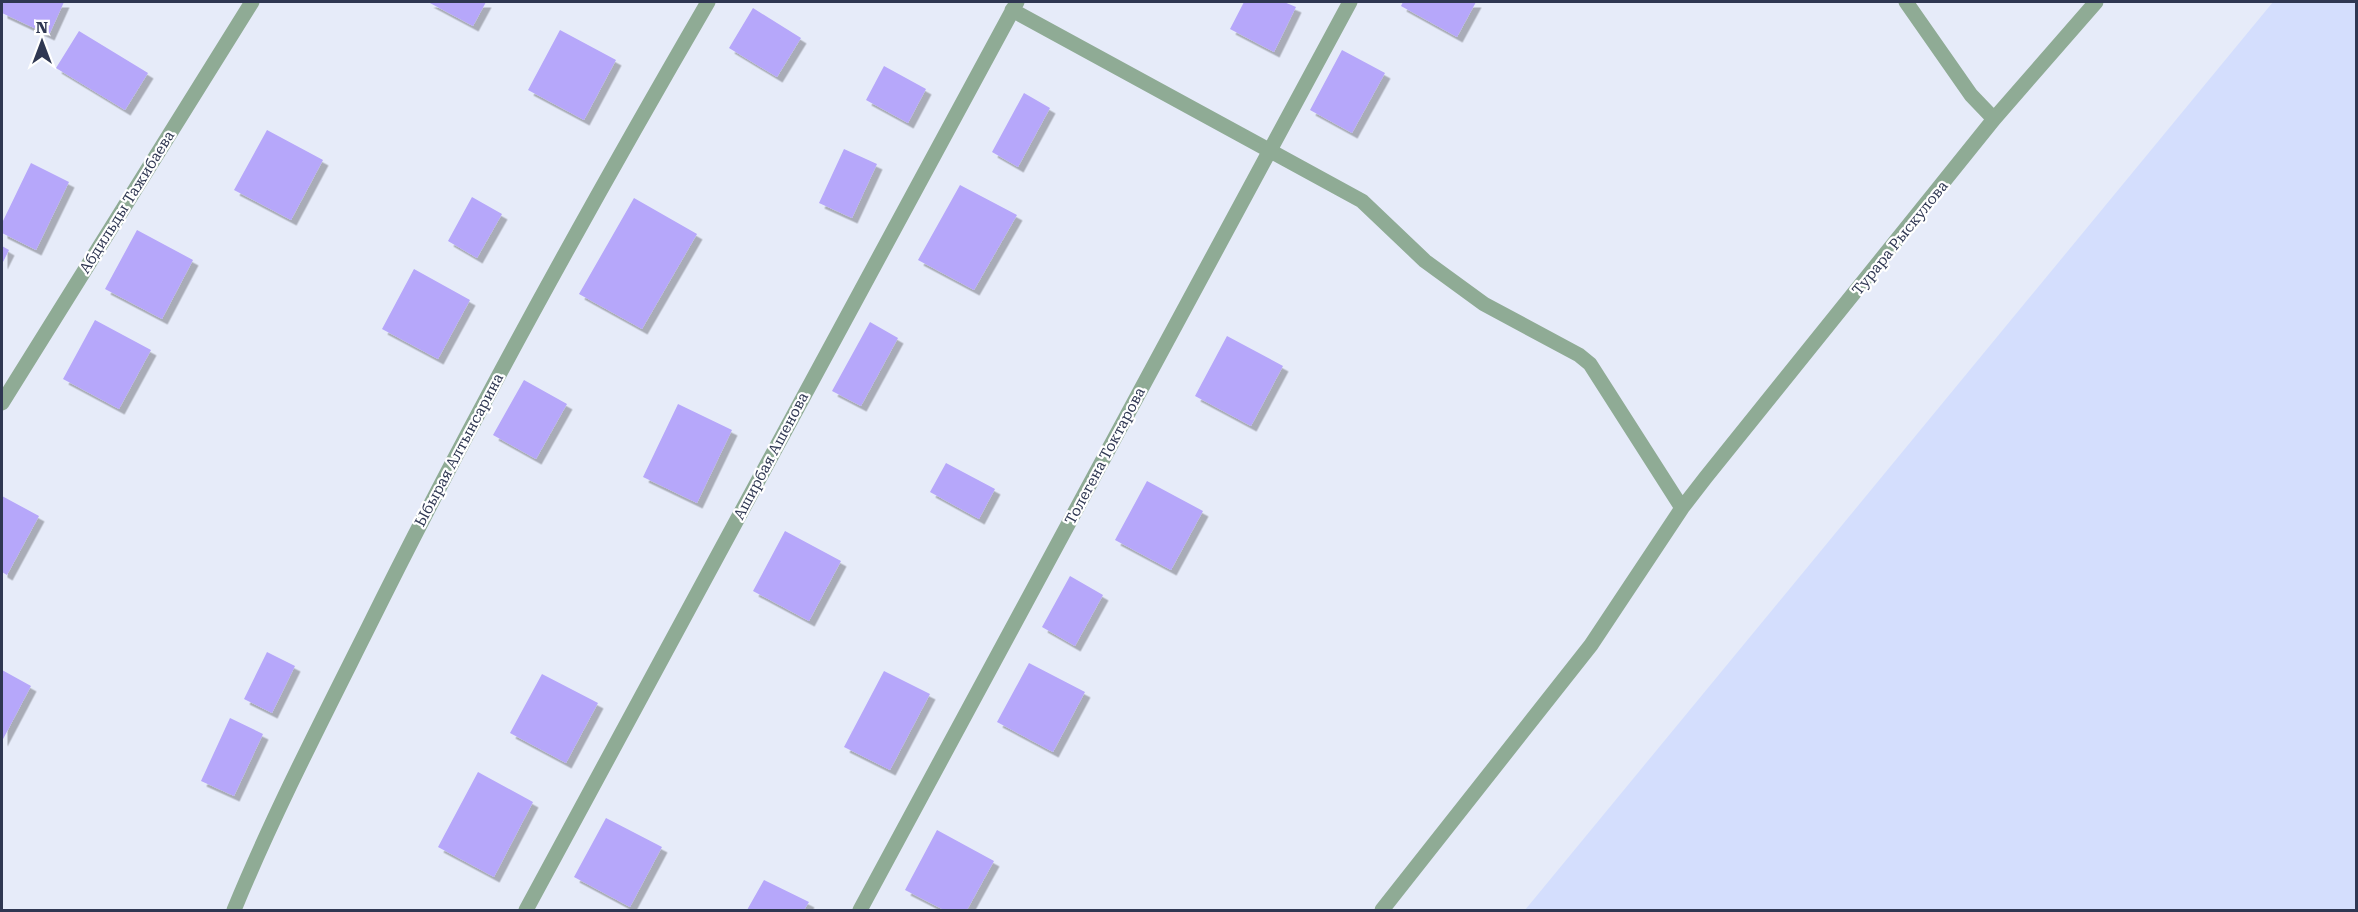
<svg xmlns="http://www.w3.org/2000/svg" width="2358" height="912" font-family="'Roboto Serif',serif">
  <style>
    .built { fill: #d4defd }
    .building { fill: #b6a7fa; filter: url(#shadow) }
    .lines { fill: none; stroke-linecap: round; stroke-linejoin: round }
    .street { stroke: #8fab95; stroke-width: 15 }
    .labels { text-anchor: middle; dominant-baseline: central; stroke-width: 4.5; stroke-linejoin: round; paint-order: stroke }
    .street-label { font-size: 15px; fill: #2f3752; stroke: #fff }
  </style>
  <defs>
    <filter id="shadow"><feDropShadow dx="5.5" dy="5.5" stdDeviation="0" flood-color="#0004"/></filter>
  </defs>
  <rect width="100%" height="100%" fill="#e6ebf9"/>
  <path class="built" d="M2273,2H2356V910H1525Z"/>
  <path class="building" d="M2,2H64L49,35L2,13Z
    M428,2H486L473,26Z
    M1244,2H1284L1296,7L1274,52L1230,29Z
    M1403,2H1476L1457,37L1401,6Z
    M753,8L801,38L777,77L729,48Z
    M560,30L616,60L584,120L528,90Z
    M79,31L148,73L125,110L56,68Z
    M1342,50L1385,73L1352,133L1310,110Z
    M884,66L926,89L908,123L866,100Z
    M1024,93L1050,108L1018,167L992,152Z
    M267,130L323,160L291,220L234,190Z
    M844,149L877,164L852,218L819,203Z
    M31,163L69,182L36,250L2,233V223Z
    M960,185L1017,215L974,290L918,260Z
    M472,197L502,214L477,258L448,241Z
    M634,198L697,234L642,329L579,294Z
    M137,230L193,260L162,319L105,289Z
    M2,246L9,250L2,264Z
    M414,269L470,300L438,359L382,329Z
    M95,320L151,350L119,409L63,379Z
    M870,322L898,338L861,406L832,391Z
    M1227,336L1283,366L1251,426L1195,396Z
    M524,380L567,404L536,459L493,435Z
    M678,404L732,430L697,503L643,477Z
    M946,463L995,489L979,519L930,492Z
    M1147,481L1203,511L1171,570L1115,540Z
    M2,496L39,516L7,575L2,572Z
    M785,531L841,561L809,621L753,591Z
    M1070,576L1103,595L1075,646L1042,627Z
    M267,652L295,666L272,713L244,699Z
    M1029,663L1085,692L1053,752L997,722Z
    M2,670L31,686L2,741Z
    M884,671L930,694L890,770L844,747Z
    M542,674L598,703L566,763L510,733Z
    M230,718L263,734L234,796L201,781Z
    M478,772L533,802L494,877L438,847Z
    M606,818L662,847L630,907L574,877Z
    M937,830L994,861L967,910H944L905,890Z
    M764,880L809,902L804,910H747Z"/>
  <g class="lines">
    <path class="street" d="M1906,2L1971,95L1994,119
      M1012,10L1362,201L1425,261L1484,304L1579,355L1590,364L1682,508
      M2,403L252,2
      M234,910C274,813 322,720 369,626C474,414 589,207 708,2
      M526,910L1017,2
      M860,910L1350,2
      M1382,910L1591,645L1682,508L1706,477L1994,119L2096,2"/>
  </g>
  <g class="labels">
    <g class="street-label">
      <text transform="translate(127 202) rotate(-58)">Абдильды Тажибаева</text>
      <text transform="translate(1900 238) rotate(-51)">Турара Рыскулова</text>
      <text transform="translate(459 450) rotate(-62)">Ыбырая Алтынсарина</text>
      <text transform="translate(771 456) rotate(-62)">Аширбая Ашенова</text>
      <text transform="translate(1105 456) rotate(-62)">Толегена Токтарова</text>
    </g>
  </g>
  <rect width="2358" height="912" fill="none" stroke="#2f3752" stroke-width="6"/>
  <g transform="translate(42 42)" stroke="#ffffff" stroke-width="4.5" paint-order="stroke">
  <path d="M0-4.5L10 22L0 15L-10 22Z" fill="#2f3752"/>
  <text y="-9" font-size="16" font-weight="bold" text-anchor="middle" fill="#2f3752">N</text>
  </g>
</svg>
